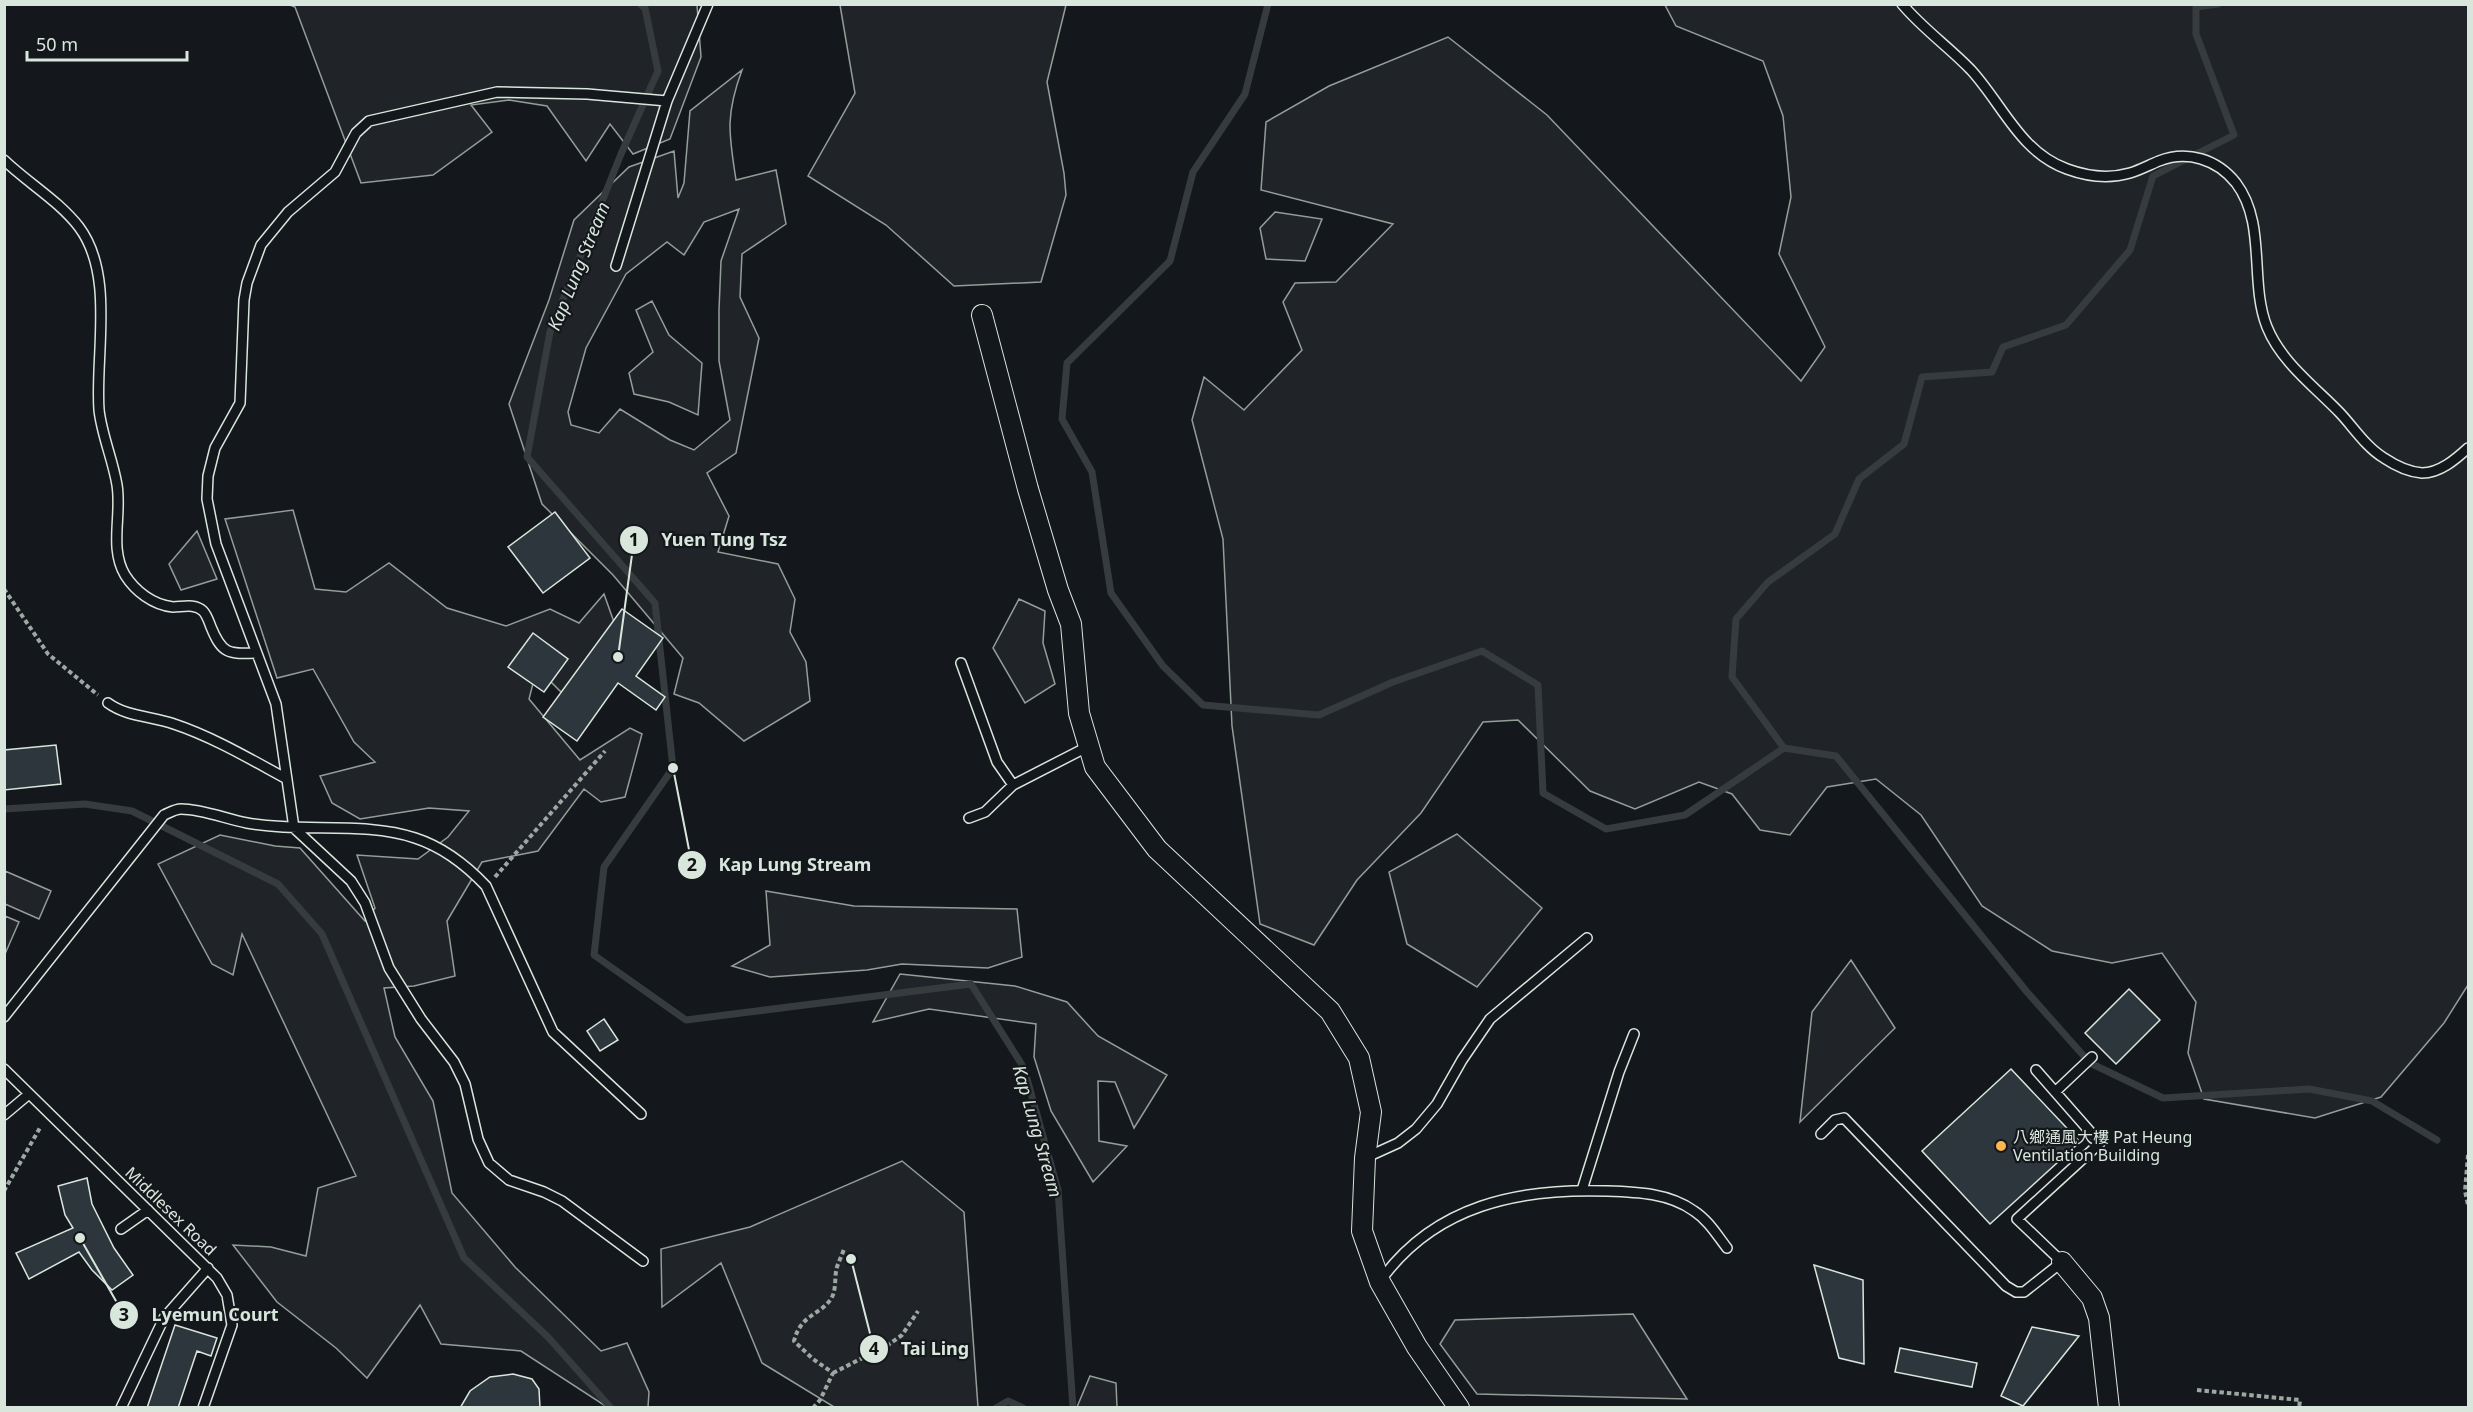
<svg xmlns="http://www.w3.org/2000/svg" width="2473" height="1412" font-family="'Noto Sans','Noto Sans TC',sans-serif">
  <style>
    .green { fill: #202428; stroke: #939e99; stroke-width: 1.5; fill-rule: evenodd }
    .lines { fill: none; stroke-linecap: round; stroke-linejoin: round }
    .stream { stroke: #363b3e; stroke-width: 7 }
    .building { fill: #2c363c; stroke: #d8e6dc; stroke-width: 1.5 }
    .lane-casing { stroke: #d8e6dc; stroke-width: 12 }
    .street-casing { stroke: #d8e6dc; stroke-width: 22 }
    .path { stroke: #9da8a2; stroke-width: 4; stroke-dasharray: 4.5 3; stroke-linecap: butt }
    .lane { stroke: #14181c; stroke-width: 9 }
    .street { stroke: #14181c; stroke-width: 20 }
    .poi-dot { fill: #ffb74d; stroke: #14181c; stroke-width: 2 }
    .labels { text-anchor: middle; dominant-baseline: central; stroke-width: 4.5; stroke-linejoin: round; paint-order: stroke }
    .poi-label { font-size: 16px; fill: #d8e6dc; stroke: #14181c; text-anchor: start }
    .street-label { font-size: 16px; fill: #d8e6dc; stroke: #14181c }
    .water-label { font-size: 18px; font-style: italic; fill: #d8e6dc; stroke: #14181c }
    .leader { fill: none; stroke: #d8e6dc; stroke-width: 2 }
    .callout-dot { fill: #d8e6dc; stroke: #14181c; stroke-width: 2 }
    .mark-label { font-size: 18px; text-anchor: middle; font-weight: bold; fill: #111 }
    .callout-label { font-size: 18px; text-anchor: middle; font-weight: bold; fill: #d8e6dc; stroke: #14181c; stroke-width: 4.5; stroke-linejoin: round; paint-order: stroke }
  </style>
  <rect width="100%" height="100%" fill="#14181c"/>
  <path class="green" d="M290,5H697L701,57L670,139L633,154L610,124L586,161L547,106L509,100L471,105L492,132L433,175L361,183L295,7Z
    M840,5H1066L1047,82L1064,173L1066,195L1041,282L954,286L886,225L808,176L855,93Z
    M1665,5H2468V985L2444,1023L2381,1097L2315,1118L2204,1099L2188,1053L2196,1002L2162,953L2112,963L2052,951L1982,906L1921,815L1876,779L1827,787L1790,835L1760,830L1732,794L1699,782L1635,809L1590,791L1518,720L1483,722L1421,813L1357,880L1314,945L1260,924L1232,726L1223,539L1192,420L1204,377L1244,410L1302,350L1283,302L1295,283L1336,282L1393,224L1261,190L1266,122L1329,86L1448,37L1547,115L1801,381L1825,347L1779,254L1791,197L1783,116L1763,61L1676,26Z
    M742,70C725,116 729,134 736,180L776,170L786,224L742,254L740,297L759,338L736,453L707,473L729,516L718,552L778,564L795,599L790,632L806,662L810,701L744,741L699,703L674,694L683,658L613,575L542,504L509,404L549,300L574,220L629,167L674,151L678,198L684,183L690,111ZM739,209L721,261L719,310V361L730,420L694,450L670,440L620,409L599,433L571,425L568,412L586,348L626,274L667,242L684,255L704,222Z
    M1275,212L1322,219L1305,261L1266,259L1260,228Z
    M652,301L669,335L702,363L698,415L669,402L634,394L629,373L653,352L636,310Z
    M293,510L315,589L346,592L389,563L447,608L506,626L550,609L579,623L604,594L620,639L577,708L537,668L529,699L580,760L630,728L642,734L625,797L601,802L584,789L538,851L482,862L447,921L455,976L414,986L384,988L395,1037L433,1101L452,1193L515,1267L601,1351L627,1343L649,1392L648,1407H607L521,1351L441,1344L420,1305L367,1378L336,1348L277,1302L233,1245L271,1247L306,1256L318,1188L356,1176L242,934L233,975L212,964L158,864L220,835L275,846L300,848L365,921L375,908L357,855L418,859L448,837L469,811L429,808L360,819L332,803L320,776L375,762L354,742L313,669L277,678L225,519Z
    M197,531L217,579L181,590L169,564Z
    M1019,599L1045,611L1043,643L1055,684L1025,703L993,648Z
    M1457,834L1542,908L1477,987L1407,944L1389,872Z
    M5,871L51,891L39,919L5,904Z
    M766,891L854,906L1017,909L1022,957L988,968L902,964L867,970L770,977L732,966L770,945Z
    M5,916L19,922L5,954Z
    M1851,960L1895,1028L1800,1122L1812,1012Z
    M900,974L1015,986L1067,1002L1098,1036L1167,1075L1134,1128L1115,1082L1098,1081L1099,1141L1127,1146L1093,1182L1051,1111L1034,1057L1036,1024L929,1009L873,1022Z
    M902,1161L964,1212L978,1407H834L762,1363L721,1263L662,1307L661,1249L750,1227Z
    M1633,1314L1687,1399L1477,1394L1440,1344L1455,1320Z
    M1090,1376L1116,1383L1117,1407H1077Z"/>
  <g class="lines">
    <path class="stream" d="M640,4L645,8L658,71L621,154L550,332L527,457L655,603L673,768L604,867L594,955L686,1020L971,984L1024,1068L1058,1190L1073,1408
      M1268,4L1245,94L1193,172L1170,261L1067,363L1062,419L1092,472L1111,593L1163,666L1203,705L1319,715L1393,682L1482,651L1538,685L1543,793L1606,829L1685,815L1784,748
      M2196,4V34L2234,135L2153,176L2130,250L2066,325L2003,347L1992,372L1922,377L1904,444L1859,479L1835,534L1768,582L1736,619L1732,677L1784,748L1836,756L2027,992L2090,1063L2163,1098L2309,1089L2372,1101L2437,1140
      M2196,7L2218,4
      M4,809L85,804L132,811L278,884L322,934L464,1258L548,1337L611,1408
      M996,1408L1008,1401L1023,1408"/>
  </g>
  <path class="building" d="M555,512L590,558L543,593L508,547Z
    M622,609L663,638L636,676L665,697L656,710L618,683L577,741L543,717Z
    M533,633L568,659L544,692L508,667Z
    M56,745L61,784L4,790V750Z
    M2129,989L2160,1020L2116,1064L2085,1033Z
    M604,1019L618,1040L600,1051L587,1031Z
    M2011,1069L2080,1142L1990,1224L1922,1151Z
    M87,1178L92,1204L114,1248L133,1275L112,1290L92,1270L79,1252L29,1279L16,1253L73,1228L65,1215L58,1186Z
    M1814,1265L1863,1280L1864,1364L1839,1358Z
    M175,1325L217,1338L211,1356L197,1351L178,1408H147Z
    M2032,1327L2079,1336L2023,1406L2001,1396Z
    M1900,1348L1977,1363L1972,1387L1895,1372Z
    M513,1374L532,1379L539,1389L540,1408H460L470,1391L490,1377Z"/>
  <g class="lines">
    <g class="lane-casing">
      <path id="lane" d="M1902,4C1923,29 1949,47 1971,70C2003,105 2020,152 2067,169C2086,176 2109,179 2130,173C2140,170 2149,165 2159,161C2187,150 2217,159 2236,183C2267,224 2249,282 2267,327C2281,362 2315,387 2340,413C2354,428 2366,447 2384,458C2396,466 2408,472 2422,473C2440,473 2456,459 2468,448
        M667,101L708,4
        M4,160C28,183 59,201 79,227C115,275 95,354 99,410C102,436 113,460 117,485C122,515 109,548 125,575C135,591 153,605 173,607C182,607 195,603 203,611C207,615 209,622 211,627C222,654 228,654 256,653
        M616,266L667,101L587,94L497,92L369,121L356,133L335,172L288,212L261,245L247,283L244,300L240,403L215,448L208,476L207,499L216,544L276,704L294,828L351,881L365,903L389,968L421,1019L454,1062L465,1084L478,1139L489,1163L509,1180L544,1192L562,1201L643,1261
        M961,663L997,762L1013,785
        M108,703C127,717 152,716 174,724C213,737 250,759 287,779
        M969,818L985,812L1013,785L1089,746
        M4,1017L164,815C169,813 175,809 181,809C202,809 226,819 247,823C301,833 365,821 415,838C443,847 467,866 486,886L553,1032L641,1114
        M4,1069L217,1278L227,1295L232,1325L203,1408
        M2055,1092L2092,1057
        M4,1115L29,1094
        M1821,1134L1835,1120L1844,1118L2006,1286L2016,1292H2024L2062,1262L2017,1219L2100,1143L2036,1070
        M1365,1158L1398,1143L1416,1129L1437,1104L1462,1060L1490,1019L1587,938
        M1582,1190L1619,1072L1634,1034
        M121,1229L148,1210
        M1381,1280C1435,1205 1519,1188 1607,1191C1637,1192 1669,1193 1694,1211C1708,1220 1717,1235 1727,1248
        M121,1408L164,1318L208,1268"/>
    </g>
    <g class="street-casing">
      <path id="street" d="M982,315L1028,489L1058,590L1071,624L1079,713L1095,767L1157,849L1330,1011L1359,1058L1371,1112L1365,1158L1362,1231L1380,1282L1417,1347L1459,1408
        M2062,1262L2092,1298L2099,1318L2109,1408"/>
    </g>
    <path class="path" d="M4,589L48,654L98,695
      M495,877L605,751
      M2468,1155L2465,1191L2468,1205
      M4,1191L41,1126
      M833,1373L888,1345L902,1335L918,1311
      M2197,1390L2300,1400L2299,1408
      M813,1408L820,1400L833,1373L813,1359L794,1341C801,1314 819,1316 831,1299C837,1289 834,1277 837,1267C839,1261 842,1255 844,1249"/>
    <use href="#lane" class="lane"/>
    <use href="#street" class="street"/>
  </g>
  <circle class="poi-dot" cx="2001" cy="1146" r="6"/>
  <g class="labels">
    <g class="poi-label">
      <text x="2013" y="1137">八鄉通風大樓 Pat Heung<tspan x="2013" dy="18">Ventilation Building</tspan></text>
    </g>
    <g class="street-label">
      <text transform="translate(171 1211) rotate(44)">Middlesex Road</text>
    </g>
    <g class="water-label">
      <text transform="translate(578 266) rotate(-68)">Kap Lung Stream</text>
      <text transform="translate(1038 1131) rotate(74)">Kap Lung Stream</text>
    </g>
  </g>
  <path class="leader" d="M618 657L634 540M673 768L692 865M80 1238L124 1315M851 1259L874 1349"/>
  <g class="callout-dot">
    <circle cx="618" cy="657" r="6"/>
    <circle cx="673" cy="768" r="6"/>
    <circle cx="80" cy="1238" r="6"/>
    <circle cx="851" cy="1259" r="6"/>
    <circle cx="634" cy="540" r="15"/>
    <circle cx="692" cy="865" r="15"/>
    <circle cx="124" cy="1315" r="15"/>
    <circle cx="874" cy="1349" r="15"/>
  </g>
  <g class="mark-label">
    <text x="634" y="546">1</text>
    <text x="692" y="871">2</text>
    <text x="124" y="1321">3</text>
    <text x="874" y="1355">4</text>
  </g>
  <g class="callout-label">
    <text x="724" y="546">Yuen Tung Tsz</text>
    <text x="795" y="871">Kap Lung Stream</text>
    <text x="215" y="1321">Lyemun Court</text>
    <text x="935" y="1355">Tai Ling</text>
  </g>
  <rect width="2473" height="1412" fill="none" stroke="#d8e6dc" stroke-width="12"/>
  <path d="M27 51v9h160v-9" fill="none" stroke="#d8e6dc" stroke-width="3"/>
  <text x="36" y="51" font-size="18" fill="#d8e6dc" stroke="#14181c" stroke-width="4.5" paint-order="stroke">50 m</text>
</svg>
